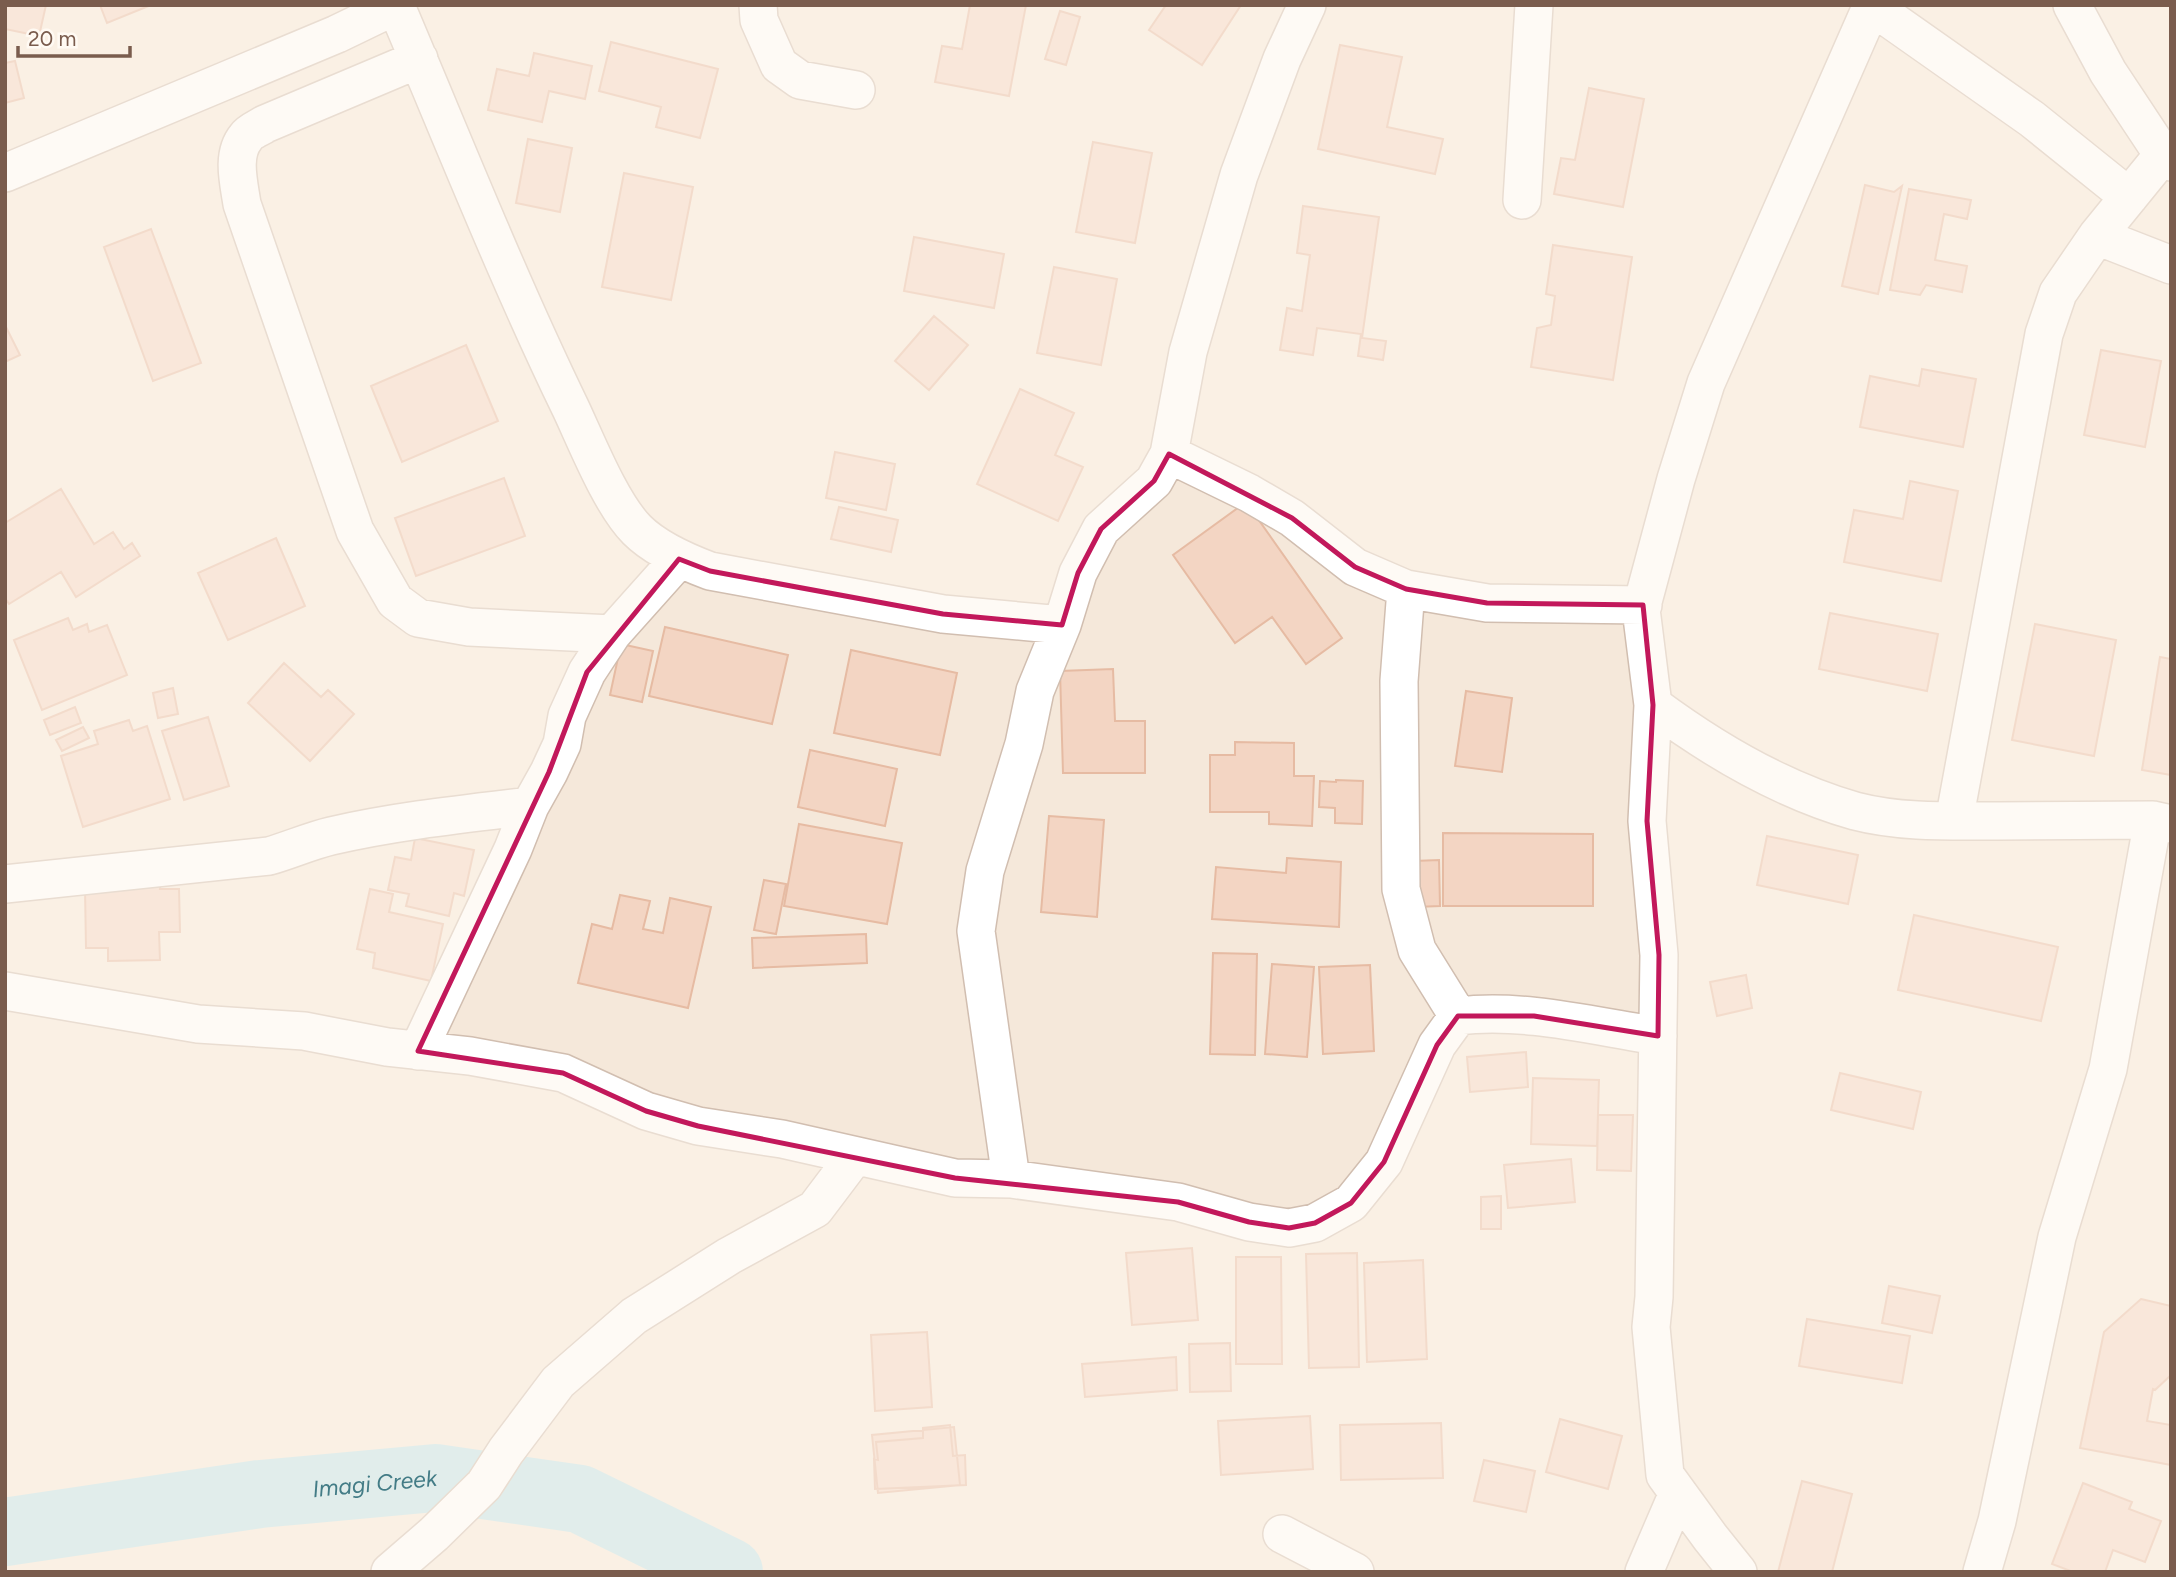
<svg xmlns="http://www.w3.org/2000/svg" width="2176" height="1577" font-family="Figtree,sans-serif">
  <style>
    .residential { fill: #f5e8da }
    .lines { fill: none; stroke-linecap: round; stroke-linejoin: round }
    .river { stroke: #bfe3e8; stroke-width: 68 }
    .building { fill: #f3d5c3; stroke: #e6bba3; stroke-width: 2 }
    .minor-casing { stroke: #d1beb0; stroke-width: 40 }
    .minor { stroke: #fff; stroke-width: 37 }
    .marked { fill: none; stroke: #c2185b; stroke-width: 5; stroke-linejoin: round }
    .labels { text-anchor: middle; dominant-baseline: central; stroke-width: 5; stroke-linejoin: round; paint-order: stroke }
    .water-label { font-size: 23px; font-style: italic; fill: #437c86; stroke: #fffaf3 }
  </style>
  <rect width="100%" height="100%" fill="#fdf6ec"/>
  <path class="residential" d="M5,5H2171V1572H5Z"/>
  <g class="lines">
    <path class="river" id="s1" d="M5,1532L260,1494L435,1478L580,1499L729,1572"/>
  </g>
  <path class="building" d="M5,5H46L39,36L5,29Z
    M100,5H151L107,23Z
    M970,5H1026L1009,96L935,82L942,46L962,49Z
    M1166,5H1241L1202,65L1149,30Z
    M1060,11L1080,17L1066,65L1045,59Z
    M611,42L718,69L700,138L656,127L661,107L599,91Z
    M1340,45L1402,57L1387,127L1443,139L1435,174L1318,149Z
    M534,53L592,66L585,99L549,91L542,122L488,110L497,69L529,76Z
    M15,61L24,98L5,103V63Z
    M1589,88L1644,99L1623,207L1554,194L1561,158L1575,160Z
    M528,139L572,148L560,212L516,203Z
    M1093,142L1152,153L1135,243L1076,232Z
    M624,173L693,187L671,300L602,287Z
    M1865,185L1894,192L1902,186L1878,294L1842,286Z
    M1909,189L1971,200L1967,219L1944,214L1935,260L1967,266L1962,292L1926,285L1920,295L1890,290Z
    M1303,206L1379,217L1362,338L1386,341L1383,360L1358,356L1361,334L1317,328L1313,355L1280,350L1287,308L1302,311L1310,255L1297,253Z
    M151,229L201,363L153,381L104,247Z
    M914,237L1004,254L994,308L904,291Z
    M1553,245L1632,257L1613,380L1531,367L1537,328L1551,325L1555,296L1546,294Z
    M1054,267L1117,279L1101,365L1037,353Z
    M934,316L968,345L929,390L895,361Z
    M5,325L20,355L5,362Z
    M466,345L498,421L402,462L371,386Z
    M2101,350L2161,361L2145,447L2084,435Z
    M1922,369L1976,379L1963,447L1860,427L1870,376L1919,386Z
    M1020,389L1074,413L1055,455L1083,467L1058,521L977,484Z
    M835,452L895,464L886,510L826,498Z
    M504,478L525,536L416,576L395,518Z
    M1910,481L1958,491L1941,581L1844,562L1854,510L1903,519Z
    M61,489L94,544L113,532L124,549L132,543L140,556L76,597L61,572L9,604L5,598V523Z
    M1246,502L1342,638L1306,664L1272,617L1235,643L1173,555Z
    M839,507L898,520L891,552L831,539Z
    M276,538L305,606L228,640L198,573Z
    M1830,613L1938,634L1927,691L1819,669Z
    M68,618L73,630L87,624L89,632L107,625L127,675L42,710L14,640Z
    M2035,624L2116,640L2094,756L2012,740Z
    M665,627L788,655L772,724L649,696Z
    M621,644L653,651L642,702L610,695Z
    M851,650L957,673L940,755L834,733Z
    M2160,657L2171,659V775L2142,770Z
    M284,663L321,697L328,690L354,714L310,761L248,703Z
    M1113,669L1115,721H1145V773H1063L1060,671Z
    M173,688L178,714L158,718L153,693Z
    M1466,691L1512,698L1502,772L1455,766Z
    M75,707L81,723L50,735L44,720Z
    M208,717L229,786L184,800L162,731Z
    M129,720L133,731L147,726L170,799L83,827L61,756L98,744L94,731Z
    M83,727L89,738L62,751L56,740Z
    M1235,742L1294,743V776H1314L1312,826L1269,824V812H1210V755H1235Z
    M810,750L897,769L885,826L798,807Z
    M1336,780L1363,781L1362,824L1335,823V808L1319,807L1320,781L1336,782Z
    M1049,816L1104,820L1097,917L1041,912Z
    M799,824L902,843L887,924L784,906Z
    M1443,833L1593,834V906H1443Z
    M1767,836L1858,855L1848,904L1757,885Z
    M415,838L474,850L464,896L454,893L449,916L406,906L409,894L388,890L395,857L411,860Z
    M1287,858L1341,862L1339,927L1212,919L1216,867L1286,873Z
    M1439,860L1440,906L1415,907L1414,861Z
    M161,878L160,889H179L180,932H159L160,960L108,961V948H86L85,889Z
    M764,880L786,884L776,934L754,930Z
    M370,889L393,894L389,912L443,924L431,981L373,968L375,953L357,949Z
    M620,895L650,901L643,929L663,933L670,898L711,907L688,1008L578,983L592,924L612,929Z
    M1914,915L2058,947L2041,1021L1898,990Z
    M866,934L867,963L753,968L752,938Z
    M1213,953L1257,954L1255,1055L1210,1054Z
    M1272,964L1314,967L1307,1057L1265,1054Z
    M1370,965L1374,1051L1323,1054L1319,967Z
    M1746,975L1752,1008L1717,1016L1710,982Z
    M1526,1052L1528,1087L1470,1092L1467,1057Z
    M1840,1073L1921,1092L1913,1129L1831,1110Z
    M1533,1078L1599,1080L1597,1146L1531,1144Z
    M1598,1115H1633L1631,1171L1597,1170Z
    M1571,1159L1575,1202L1508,1208L1504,1165Z
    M1501,1196V1229H1481V1197Z
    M1192,1248L1198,1320L1132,1325L1126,1253Z
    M1357,1253L1359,1367L1309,1368L1306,1254Z
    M1236,1257H1281L1282,1364H1236Z
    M1423,1260L1427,1359L1367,1362L1364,1263Z
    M1889,1286L1940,1296L1932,1333L1882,1323Z
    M2141,1299L2171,1306V1375L2155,1390L2153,1389L2147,1421L2171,1425V1465L2080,1448L2104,1332Z
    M1807,1319L1910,1336L1902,1383L1799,1366Z
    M927,1332L932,1407L875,1411L871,1335Z
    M1230,1343L1231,1391L1190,1392L1189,1344Z
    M1176,1357L1177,1390L1085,1397L1082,1364Z
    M1310,1416L1313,1469L1221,1475L1218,1421Z
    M1560,1419L1622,1436L1608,1489L1546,1472Z
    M1441,1423L1443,1478L1341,1480L1340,1425Z
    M950,1425L953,1456L965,1455L966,1485L875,1489L874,1459L878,1460L876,1442L923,1438V1428Z
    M954,1427L960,1485L878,1493L872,1435Z
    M1484,1460L1535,1471L1526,1512L1474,1501Z
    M1802,1481L1852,1494L1832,1572H1778Z
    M2083,1483L2132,1502L2129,1509L2161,1521L2145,1562L2113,1550L2105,1572H2073L2052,1564Z"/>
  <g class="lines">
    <g class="minor-casing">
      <path id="minor" d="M758,5L759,20L779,65L800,80L856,90
        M1870,5L2032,119L2129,197
        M2072,5L2108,72L2163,155L2171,162
        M396,6C453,140 507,277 571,409C587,443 611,504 637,530C655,548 686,562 710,571L943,614L1062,625
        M419,59L265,124C259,128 250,131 246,137C231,155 239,183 242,204L355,531L395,601L418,618L469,627L612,634
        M5,173L337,34L397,5
        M1522,200L1534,5
        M2097,236L2171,265
        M1169,454L1249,493L1292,518L1355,567L1406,589L1487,603L1643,605
        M1406,589L1399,681L1401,889L1417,950L1458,1016
        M1653,705C1715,751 1781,790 1855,811C1901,823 1951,821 1998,821C2050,821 2101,820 2153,820L2171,824
        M1954,821L2044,334L2058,293L2097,236L2163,155
        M5,884L269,856C290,850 310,841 331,836C396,821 463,814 530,806
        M5,991L198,1024L304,1031L387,1047L470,1056L563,1073L646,1111L698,1126L782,1139L955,1178L1011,1179L1178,1202L1249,1222L1289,1228L1315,1223L1351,1203L1384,1162L1437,1045L1458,1016C1524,1008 1592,1026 1658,1036
        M418,1051L513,849L530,806L549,772L562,744L567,716L587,672L612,634L679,559
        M1011,1179L976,931L985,871L1024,744L1035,691L1062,625L1078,573L1101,529L1154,481L1169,454L1188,352L1239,175L1282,59L1307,5
        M1282,1534L1355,1572
        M390,1572L434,1534L484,1485L506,1451L558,1382L634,1316L729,1256L815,1209L855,1156
        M1644,1572L1678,1493
        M1738,1572L1710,1537L1665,1475L1651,1327L1654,1297L1659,955L1647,821L1653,705L1641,609L1676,479L1706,383L1872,5
        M1982,1572L1997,1521L2057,1237L2108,1069L2153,820"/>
    </g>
    <use href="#minor" class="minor"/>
  </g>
  <path d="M0 0H2176V1577H0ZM1169,454L1292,518L1355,567L1406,589L1487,603L1643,605L1653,705L1647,821L1659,955L1658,1036L1534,1016H1458L1437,1045L1384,1162L1351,1203L1315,1223L1289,1228L1249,1222L1178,1202L955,1178L698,1126L646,1111L563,1073L418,1051L549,772L587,672L679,559L710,571L943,614L1062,625L1078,573L1101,529L1154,481Z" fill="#fdf6ec" fill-opacity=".55" fill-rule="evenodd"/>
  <path class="marked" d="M1169,454L1292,518L1355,567L1406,589L1487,603L1643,605L1653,705L1647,821L1659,955L1658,1036L1534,1016H1458L1437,1045L1384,1162L1351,1203L1315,1223L1289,1228L1249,1222L1178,1202L955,1178L698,1126L646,1111L563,1073L418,1051L549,772L587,672L679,559L710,571L943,614L1062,625L1078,573L1101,529L1154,481Z"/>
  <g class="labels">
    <g class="water-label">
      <text stroke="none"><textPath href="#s1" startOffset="373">Imagi Creek</textPath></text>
    </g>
  </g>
  <rect width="2176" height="1577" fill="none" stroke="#7a5c4d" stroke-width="14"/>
  <path d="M18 46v10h112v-10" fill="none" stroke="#7a5c4d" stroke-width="3.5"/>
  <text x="28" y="46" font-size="21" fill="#7a5c4d" stroke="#fffaf3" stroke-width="5" paint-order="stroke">20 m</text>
</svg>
